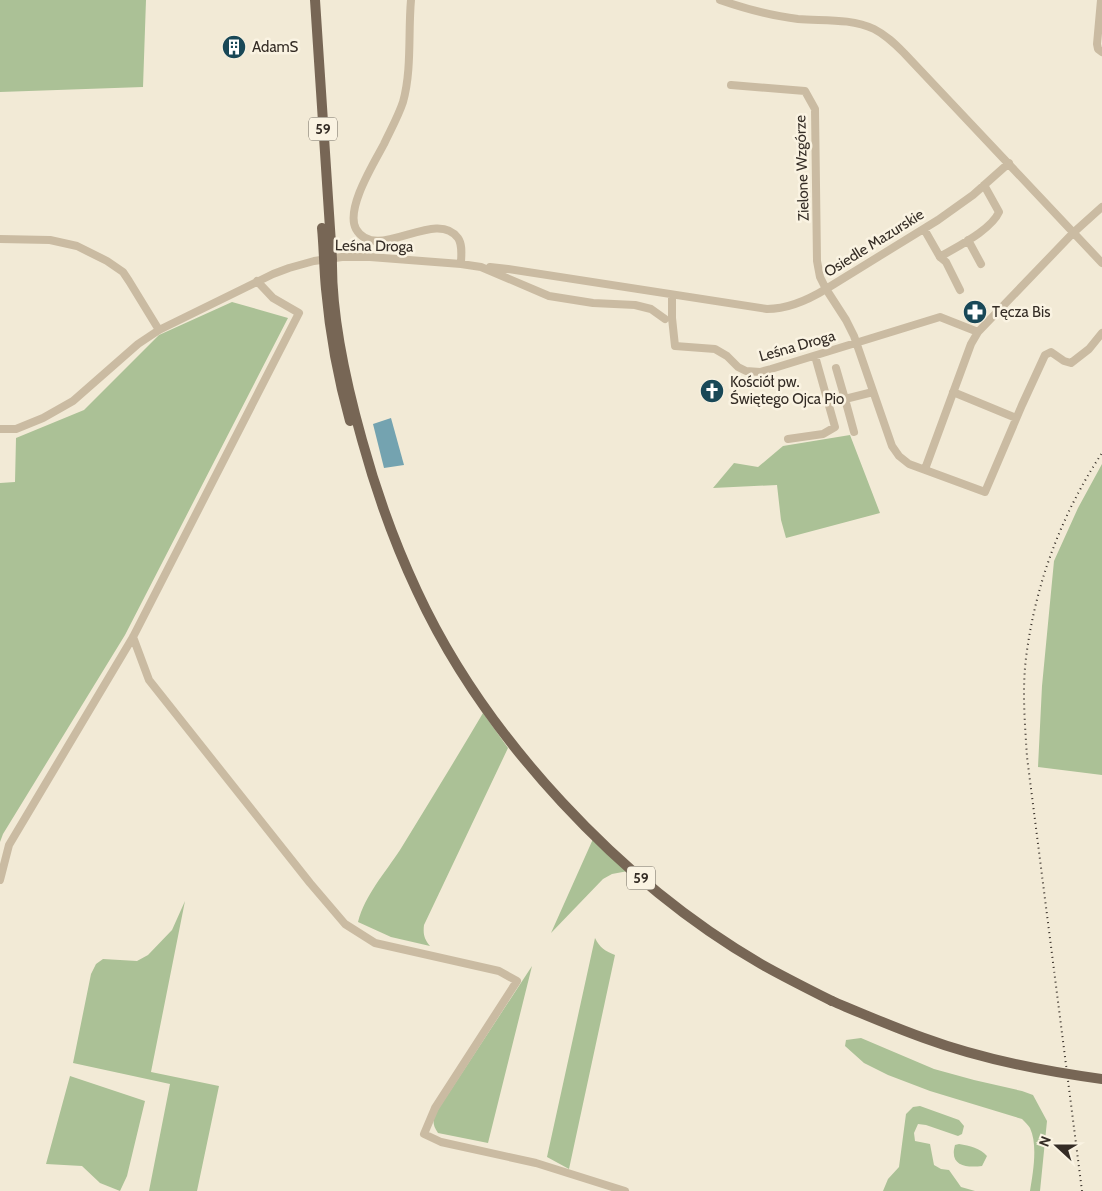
<svg xmlns="http://www.w3.org/2000/svg" width="1102" height="1191" font-family="Cabin,sans-serif">
  <style>
    .green { fill: #abc196 }
    .water { fill: #74a3b0 }
    .lines { fill: none; stroke-linecap: round; stroke-linejoin: round }
    .minor { stroke: #cabba2; stroke-width: 8 }
    .major { stroke: #765; stroke-width: 10 }
    .rail { stroke: #342c25; stroke-width: 2; stroke-dasharray: 1 4; stroke-linecap: butt }
    .major-bridge { stroke: #765; stroke-width: 10 }
    .labels { text-anchor: middle; dominant-baseline: central; stroke-width: 5; stroke-linejoin: round; paint-order: stroke }
    .shield { fill: #faf3e2; stroke: #6f685e; stroke-width: 1 }
    .shield-label { font-size: 14px; font-weight: bold; fill: #342c25 }
    .poi-label { font-size: 15px; fill: #342c25; stroke: #faf3e2; text-anchor: start }
    .street-label { font-size: 15px; fill: #342c25; stroke: #faf3e2 }
  </style>
  <rect width="100%" height="100%" fill="#f2ead6"/>
  <path class="green" d="M0,0H146L143,87L0,92Z
    M232,302L288,318L125,635L3,834L0,842V483L15,482L16,438L84,410L159,335Z
    M850,435L880,513L786,538L781,520L777,485L713,488L734,463L758,467L783,446Z
    M1102,464V775L1038,767L1042,686L1054,561L1078,508Z
    M483,713L508,748L424,925C423,934 424,939 430,946L391,937L358,922C365,895 385,873 400,850C428,804 456,759 483,713Z
    M593,839L628,871L612,874L603,879L551,933Z
    M185,901L151,1072L219,1086L197,1191H149L170,1084L73,1063L91,974L96,964L103,959L137,961L148,955L172,930Z
    M595,938C600,948 605,951 615,955L569,1169L547,1157Z
    M532,966L488,1143L438,1133C431,1123 433,1118 439,1108Z
    M861,1038L934,1069L974,1080L1022,1091L1033,1095L1047,1121L1040,1191H1030C1033,1173 1038,1145 1030,1128C1028,1125 1025,1122 1022,1119L930,1091L888,1075L864,1063L845,1046L846,1040Z
    M70,1076L145,1101L127,1176L120,1191L100,1183L82,1166L46,1164Z
    M920,1106L959,1120L964,1126L962,1134L958,1136L926,1125L918,1124L914,1133L915,1141L930,1144L934,1165L941,1169L949,1170L961,1187L975,1191H883L888,1179L899,1167L906,1114L913,1107Z
    M959,1144C970,1146 980,1148 987,1156L982,1166C966,1168 949,1166 955,1145Z"/>
  <path class="water" d="M391,418L404,465L384,468L373,424Z"/>
  <g class="lines">
    <path class="minor" d="M411,0C408,33 412,70 403,102C398,117 390,131 384,144C374,163 345,209 356,229C376,264 436,207 458,238C463,245 461,256 461,264
      M720,0C746,9 771,16 798,19C823,21 851,18 874,29C886,35 895,44 904,53L1102,263
      M1101,0L1097,44L1098,49L1102,52
      M1009,163L973,195L938,220L826,289L846,320L854,336L892,446L899,456L909,464L985,492L1022,405L1045,355L1051,352L1064,361L1071,363L1089,349L1102,333
      M924,229L940,257C958,246 991,230 999,212L984,185
      M0,239L50,240L77,246L107,261L123,272L129,281L159,330
      M968,240L981,264
      M940,257L946,262L960,290
      M490,267L508,269L767,309C789,309 808,300 826,289L820,277L817,261L815,109L805,91L731,85
      M672,295V318L675,346L715,349L727,356L738,367L746,371L760,372L771,369L940,317L978,332
      M836,368L845,399L873,392
      M953,392L1016,418
      M845,399L854,432
      M0,429H16L43,418L73,401L138,344L159,330L273,274L289,268L314,261L342,257H370L461,264L481,267L549,296L593,303L635,305L651,309L665,319
      M788,439L823,434L835,427L815,356
      M925,469L971,344L978,332L1073,233L1102,207
      M133,637L149,680L310,883L345,924L375,943L499,971L517,981L435,1108L424,1134L441,1142L536,1163L625,1191
      M0,880L9,845L133,637L299,313L273,298L257,281"/>
    <path class="major" d="M315,0L332,259C331,318 346,383 362,440C376,491 394,542 417,591C485,738 621,883 761,964C784,977 808,989 832,1001
      M322,228C324,248 324,269 326,289C330,334 338,378 350,421"/>
    <path class="rail" d="M1082,1191L1027,757C1025,725 1022,691 1026,658C1035,585 1061,515 1102,453"/>
    <path class="major-bridge" d="M832,1001C863,1014 893,1027 924,1038C981,1059 1042,1071 1102,1079"/>
  </g>
  <defs>
    <g id="building-disc" transform="scale(1.25)"><circle r="9.5" fill="#194857" stroke="#faf3e2"/><path d="M-4-6H4V6H1V3H-1V6H-4ZM-2.5-4.3h1.7v1.8h-1.7ZM.8-4.3h1.7v1.8H.8ZM-2.5-1h1.7V.8h-1.7ZM.8-1h1.7V.8H.8Z" fill="#fff"/></g>
    <g id="pharmacy-disc" transform="scale(1.25)"><circle r="9.5" fill="#194857" stroke="#faf3e2"/><path d="M-2-6h4v4h4v4h-4v4h-4v-4h-4v-4h4Z" fill="#fff"/></g>
    <g id="church-disc" transform="scale(1.25)"><circle r="9.5" fill="#194857" stroke="#faf3e2"/><path d="M-1.2-6h2.4v3.5h3.3v2.4h-3.3V6h-2.4V-.1h-3.3v-2.4h3.3Z" fill="#fff"/></g>
  </defs>
  <g fill-rule="evenodd">
    <use href="#building-disc" x="234" y="47"/>
    <use href="#pharmacy-disc" x="975" y="312"/>
    <use href="#church-disc" x="712" y="391"/>
  </g>
  <g class="labels">
    <g class="shield">
      <rect x="309" y="117.5" width="28" height="23" rx="4"/>
      <rect x="627" y="866.5" width="28" height="23" rx="4"/>
    </g>
    <g class="shield-label">
      <text x="323" y="129">59</text>
      <text x="641" y="878">59</text>
    </g>
    <g class="poi-label">
      <text x="252" y="47">AdamS</text>
      <text x="992" y="312">Tęcza Bis</text>
      <text x="730" y="382">Kościół pw.<tspan x="730" dy="17">Świętego Ojca Pio</tspan></text>
    </g>
    <g class="street-label">
      <text transform="translate(802 168) rotate(-92)">Zielone Wzgórze</text>
      <text transform="translate(874 243) rotate(-32)">Osiedle Mazurskie</text>
      <text transform="translate(374 246) rotate(1)">Leśna Droga</text>
      <text transform="translate(797 346) rotate(-16)">Leśna Droga</text>
    </g>
  </g>
  <g transform="translate(1057 1146) rotate(291)" stroke="#faf3e2" stroke-width="4" paint-order="stroke">
  <path d="M0-4L9 19L0 12L-9 19Z" fill="#342c25"/>
  <text y="-8" font-size="14" font-weight="bold" text-anchor="middle" fill="#342c25">N</text>
  </g>
</svg>
